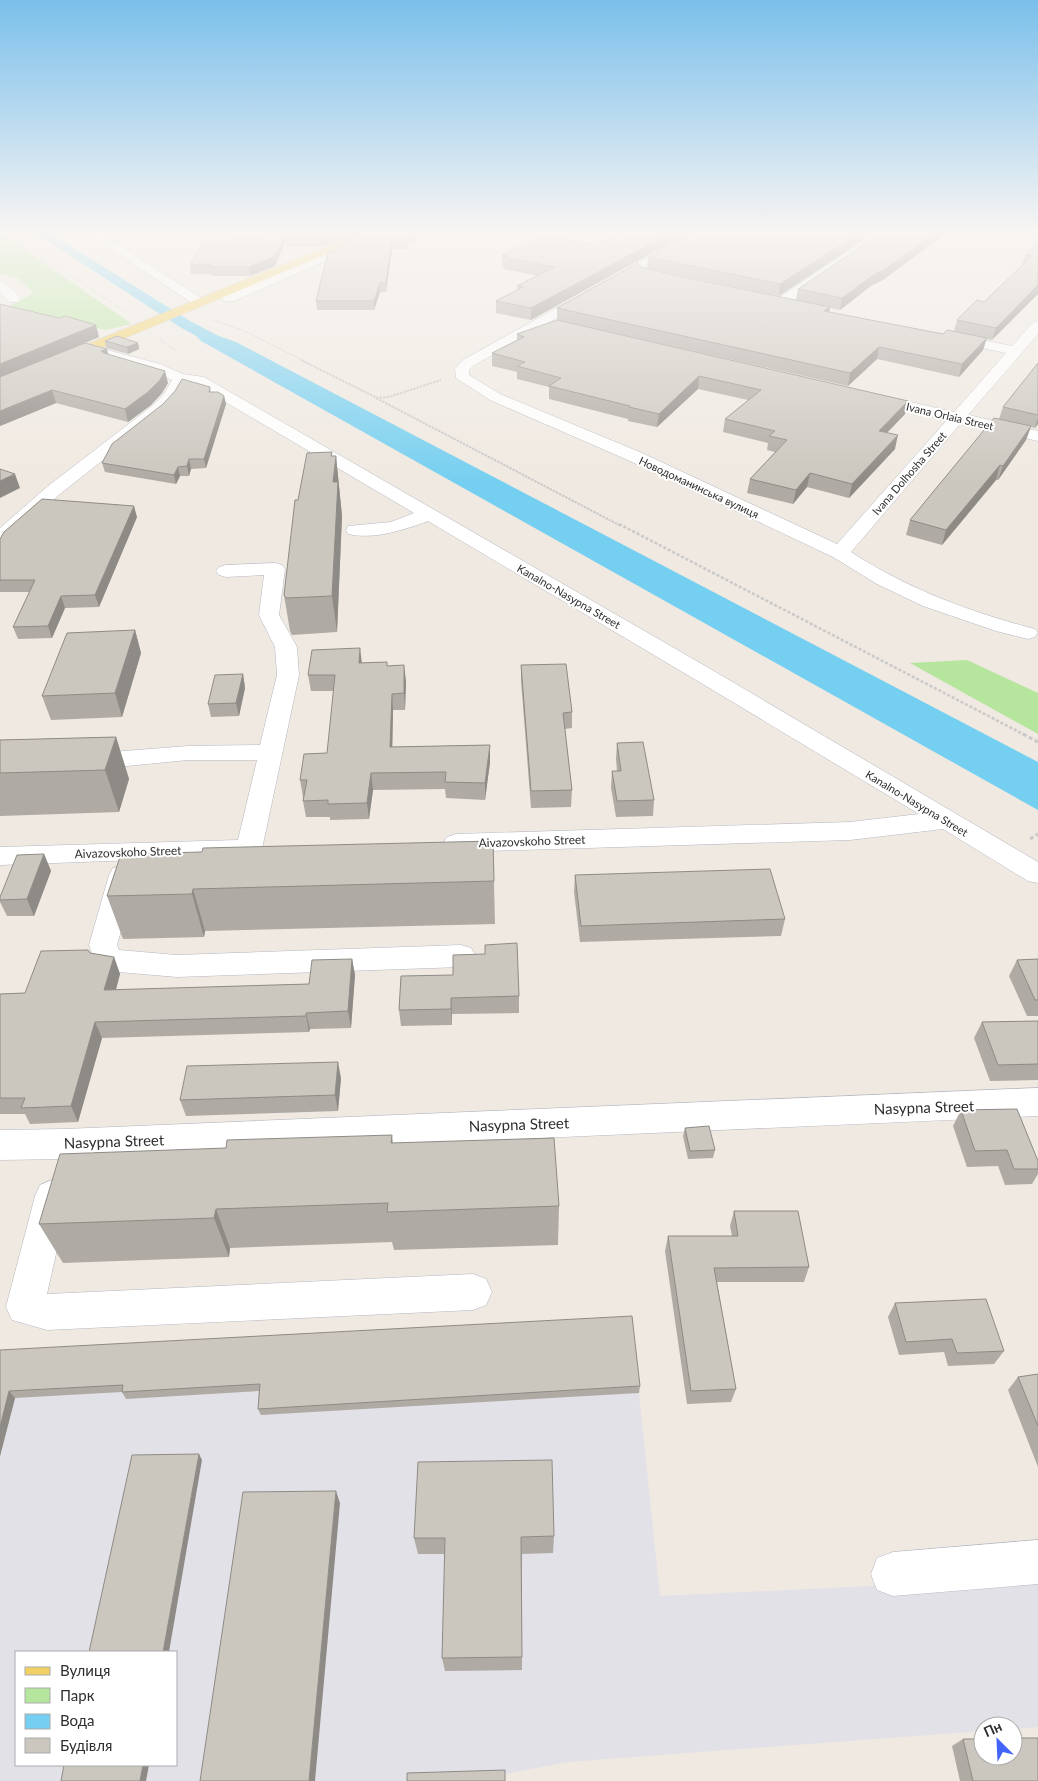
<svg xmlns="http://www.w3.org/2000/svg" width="1038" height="1781" font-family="Lato,sans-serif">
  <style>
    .industrial { fill: #e3e1e8; fill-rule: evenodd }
    .green { fill: #b6e59e }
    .water { fill: #75cff0 }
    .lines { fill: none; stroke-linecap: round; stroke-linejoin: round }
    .canal { fill: #75cff0; fill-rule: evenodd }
    .minor-casing { stroke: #b4b7c1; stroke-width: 1 }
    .major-casing { stroke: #c9c9c9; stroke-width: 1 }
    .path-far3 { stroke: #c9c9c9; stroke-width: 1; stroke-dasharray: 2 1; stroke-linecap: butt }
    .path-far2 { stroke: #c9c9c9; stroke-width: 2; stroke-dasharray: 2.5 1; stroke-linecap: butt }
    .path-far1 { stroke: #c9c9c9; stroke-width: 2.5; stroke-dasharray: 3 2; stroke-linecap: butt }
    .path { stroke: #c9c9c9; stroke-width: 3; stroke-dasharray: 4 2.5; stroke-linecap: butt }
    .minor { fill: #fff; fill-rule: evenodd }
    .major { fill: #f2d163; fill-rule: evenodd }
    .wall { fill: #afaba4 }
    .shaded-wall { fill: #8e8b86 }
    .building { fill: #cbc7bf; stroke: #8e8b86 }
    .labels { text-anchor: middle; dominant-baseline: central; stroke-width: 4; stroke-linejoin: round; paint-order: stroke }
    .far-street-label { font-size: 11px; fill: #2e2e2e; stroke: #fff }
    .street-label { font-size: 12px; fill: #2e2e2e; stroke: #fff }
    .near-street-label { font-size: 15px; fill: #2e2e2e; stroke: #fff }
  </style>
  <rect width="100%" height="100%" fill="#efe9e1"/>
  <path class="industrial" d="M0,1358L639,1393L660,1596L1038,1578V1727L1013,1729V1726H983V1731L568,1762L505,1774V1781H0ZM16,1652H176V1765H16Z"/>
  <path class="green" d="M0,233L132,324L105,330L70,322L0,311L34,293L17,278L0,274Z
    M967,660L1038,693V734L910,663Z"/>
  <path class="water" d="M185,324L236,342L1038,762V810L201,341Z"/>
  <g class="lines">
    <path class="canal" d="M34,232H48L190,321L228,341L230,344L228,347H216L180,327Z"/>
    <g class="minor-casing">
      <path id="minor" d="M86,232H99L207,302L205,305H195Z
        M693,232H707L473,366L469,370V375L500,394L642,453L837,544L947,420L866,401L863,398L866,395L871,393L954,412L1006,353L944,340L942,337L944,334L949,333L1012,346L1033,322L1038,321V334L968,415L1038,431V441L961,423L851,552C908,589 970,612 1035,629L1038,632L1035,637L1028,639L996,631L923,606L877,584L833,557L630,461L490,400L456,378L455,369L463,360Z
        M878,232H891L787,305H777L775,302L777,299Z
        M335,243L344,245L346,250L344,253L234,301H224L222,298L224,295L331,250L329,247Z
        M0,282C8,284 16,293 21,299L19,302H9L0,293Z
        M88,345L160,364L183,374L204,377L707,667L1038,862V883L1028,881L943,829L850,840L456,852L447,849L443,843L447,837L456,834L850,822L919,814L691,677L428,521C404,530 374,540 348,534L346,530L348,526L391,522L414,513L195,384L185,383L176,399L164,412L60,494L7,542L0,544V528L48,486L152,406L164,394L172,380L150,370L83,352L81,349L83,346Z
        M275,563L282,565L285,569L279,615L297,647L299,675L262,849L258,855L249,858L244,856L0,865V847L238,840L257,760H188L86,770L77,767L74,762L77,757L86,754L188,746L260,745L277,675L275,647L259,615L264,575L226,577L219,575L216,571L219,567L226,565Z
        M123,866L133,868L137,875L117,945L119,950L177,955L461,945L471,948L476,956L471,964L461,967L177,977L107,971L97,968L89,945L109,875L113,868Z
        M1038,1088V1116L65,1159L0,1160V1130L65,1129Z
        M52,1180L64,1185L69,1196L47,1294L473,1274L486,1279L492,1292L486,1305L473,1310L47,1330L12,1320L6,1307L35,1196L40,1185Z
        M1038,1540V1584L893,1596L877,1590L871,1574L877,1558L893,1552Z"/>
    </g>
    <g class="major-casing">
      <path id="major" d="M362,232H377L375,234L0,390V380Z"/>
    </g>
    <path class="path-far3" d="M2,232L125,311
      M213,320L242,330L304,361
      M160,339L179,353"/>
    <path class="path-far2" d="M301,360L377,398L389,397L441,380
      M376,398L621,526"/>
    <path class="path-far1" d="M619,524L1025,735"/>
    <path class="path" d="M1023,734L1038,742
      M1030,839L1038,834"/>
    <use href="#minor" class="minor"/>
    <use href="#major" class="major"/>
  </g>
  <path class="wall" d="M358,232L324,246L287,247L286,238Z
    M365,232H496V236L415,235L414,243H408L407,249H392L386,292H380L374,310H317L316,301Z
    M875,232L779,296L647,269L648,257Z
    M286,241L275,266L250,276H212L211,274H191L190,265Z
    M1038,243L992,340L986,339L983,350L959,377L877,359L848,386L557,320V308L641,267L673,275L796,300L798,289L883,280L872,285L840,310L830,308L829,312L943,334L954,331L957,320L984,302L1022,265L1025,255Z
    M595,245L531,320L496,313V301L517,290V286L538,276L504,269V267H502V255Z
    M0,304L99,337L85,343L168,383L162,393L151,405L128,422L56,403L0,426Z
    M517,334L905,414L887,433L895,449L849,498L807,487L793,504L747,493L750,479L775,452L767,450L768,443L723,432L725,419L748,400L698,389L657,427L628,421V419L549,399V387L517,379V372L492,366V353L517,340Z
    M105,341L138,343L139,349L128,354L106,348Z
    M1038,363V424L1035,428L1031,427L1026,440L998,480H996L942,545L906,535L910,520L999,419L1003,407Z
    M210,387L211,392L224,396L226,404L206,468L191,469L189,476H180L176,484L105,472L102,463Z
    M332,456H336L342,516L337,632L292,635L290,631L284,595L298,500Z
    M137,517L99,607L65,608L52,638L18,639L13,627L30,592H0V539Z
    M135,630L141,653L122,717L51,720L42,696Z
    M387,662V666L406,681L405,710H393L392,747L490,745V762L485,800L446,798L445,789L373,790L369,819L330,820V817H306L303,801L304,797H303L300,780L327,753L334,691H311L308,675L362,663Z
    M521,665L572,712V728L565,729L572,790L571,807L531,808L521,681Z
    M243,674L245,688L239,716L211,717L208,704Z
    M116,737L129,779L119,812L0,816V740Z
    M617,743L654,800L653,816L616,817L611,788L612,771H617L616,759Z
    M493,841L495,924L205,931L204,937L123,939L107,896L202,852Z
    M44,854L51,871L34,916H7L0,902V897Z
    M575,875L785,919L781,936L580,942L574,892Z
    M90,953L114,957L120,974L116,990L309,984L352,959L355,975L351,1028L310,1029L309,1032L102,1038L78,1122L30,1124L25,1114H0V994L25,993Z
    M1038,959V1016H1027L1009,976L1017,960Z
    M401,976L519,996V1013L452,1014V1025L401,1026L399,1010Z
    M1038,1021V1080L990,1081L974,1038L982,1022Z
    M341,1078L338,1111L186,1116L180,1100Z
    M961,1110L1038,1161V1174L1032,1184L1005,1185L998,1166L967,1167L953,1126Z
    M685,1128L715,1150L713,1158L688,1159L683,1136Z
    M392,1135L393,1143L559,1206L558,1245L394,1250L392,1242L230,1248L229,1257L63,1263L39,1224L226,1148Z
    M734,1211L809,1267L804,1282H717L736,1389L731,1402L687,1404L665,1251L668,1236H732L730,1226Z
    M895,1303L1004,1351L994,1364L948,1366L944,1352L899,1355L888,1317Z
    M0,1350L640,1386L639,1393L261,1415L258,1409L259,1391L126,1399L122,1392L15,1398L0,1456Z
    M1038,1374V1467L1008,1390L1018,1377Z
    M554,1536L553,1553L522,1554V1670L445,1671L442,1658L445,1554H418L414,1538Z
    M963,1739L1038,1781H960L952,1746Z"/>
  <path class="shaded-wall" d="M337,232H358L324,246L323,237Z
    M414,232H415V235L414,243Z
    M672,232H690L531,320V308Z
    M861,232H875L779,296L780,284Z
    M936,232H948L883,280L872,285L840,310L842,298L875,274Z
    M285,233L286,241L275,266L250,276L249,267Z
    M408,234V243L407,249V240Z
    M391,241L392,249L386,292V283Z
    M380,283V292L374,310V301Z
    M1038,285V294L992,340L996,328Z
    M830,307L828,319L824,311Z
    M96,325L99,337L0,378V364Z
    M987,338L983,350L959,377L962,364Z
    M138,343L139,349L128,354L127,347Z
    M879,347L877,359L848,386L850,373Z
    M107,349L110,361L101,351Z
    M165,371L168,383L162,393L151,405L128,422L125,409Z
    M699,376L698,389L657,427L659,414Z
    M52,390L56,403L0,426V411Z
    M224,396L226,404L206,468L204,459Z
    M908,401L905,414L876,444L879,431Z
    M1038,418V424L1035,428Z
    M1031,426L1026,440L998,480L1003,466Z
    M898,435L895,449L849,498L852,484Z
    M332,452L334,473L336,456L342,516L337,632L332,596L333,482Z
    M189,459L191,469L189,476L187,466Z
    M1000,465L996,480L942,545L946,530Z
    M178,467L180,476L176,484L174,475Z
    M810,473L807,487L793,504L796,490Z
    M15,474L20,488L0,498V481Z
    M134,506L137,517L99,607L95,595Z
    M61,596L65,608L52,638L48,626Z
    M135,630L141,653L122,717L115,693Z
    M360,648L362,664L359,663Z
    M404,665L406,681L405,710L404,693Z
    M243,674L245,688L239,716L236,703Z
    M392,694L393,710L392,764L390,747Z
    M116,737L129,779L119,812L105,770Z
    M490,745V762L485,800V783Z
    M371,773L373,790L369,819L367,803Z
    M44,854L51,871L34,916L27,899Z
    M193,889L205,931L204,937L192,894Z
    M114,957L120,974L111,1007L104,990Z
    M352,959L355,975L351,1028L348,1011Z
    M451,998L452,1014V1025L451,1009Z
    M306,1013L310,1029L309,1032L306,1016Z
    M95,1022L102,1038L78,1122L71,1106Z
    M338,1062L341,1078L338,1111L335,1095Z
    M216,1209L230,1248L229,1257L214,1218Z
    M9,1391L15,1398L0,1456V1427Z
    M199,1454L202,1460L169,1652H163Z
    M336,1491L340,1503L315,1781H309Z
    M143,1765H149L146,1781H140Z"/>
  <path class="building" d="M288,232H337L323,237L286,238Z
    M365,232H414V234H408L407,240L391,241L386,283H380L374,301H316L328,253L344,246L347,243L346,239Z
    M621,232H672L531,308L496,301L523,287L517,286L554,267L504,257L507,256L502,255L544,236L595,245Z
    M693,232H861L780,284L648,257Z
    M882,232H936L885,269L875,274L842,298L798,289Z
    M285,233L274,257L249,267H210L211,265H190L209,234Z
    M1038,243V285L996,328L957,320L977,300L984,302L1032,256L1025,255Z
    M638,263L641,267L673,275L830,307L824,311L943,334L947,330L987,338L962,364L879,347L850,373L557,308Z
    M0,304L59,318L65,316L96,325L0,364Z
    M557,320L908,401L879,431L898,435L852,484L810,473L796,490L750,479L787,440L769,436L775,431L725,419L761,390L699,376L659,414L629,407L630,406L549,386L561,378L517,366L525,362L492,353L524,337L517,334Z
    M117,336L138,343L127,347L105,341Z
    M85,343L107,349L101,351L104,353L165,371L160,380L148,392L125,409L52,390L0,411V377Z
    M1038,363V415L1003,407Z
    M182,379L210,387L209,392H218L224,396L204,459H189L187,466L178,467L174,475L102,463L112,444L163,404L175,391Z
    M994,418L1031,426L1003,466L1000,465L946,530L910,520Z
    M332,452L331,456H336L333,482H338L332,596L286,598L284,595L295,500H298L307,453Z
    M0,469L15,474L0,481Z
    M42,499L134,506L95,595L61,596L48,626L13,627L35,580H0V539L4,532Z
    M135,630L115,693L42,696L67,633Z
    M360,648L359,663L387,662V666L404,665V693L392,694L390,747L490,745L485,783L445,782L446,772L371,773L367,803L328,804V800L303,801L307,780H300L304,754L327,753L335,675H308L312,650Z
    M566,664L572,712L563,713L572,790L531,791L521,665Z
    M243,674L236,703L208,704L215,675Z
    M116,737L105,770L0,773V740Z
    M643,742L654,800L617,801L612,771H621L617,743Z
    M493,841L494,881L193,889L192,894L107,896L121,854L202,852L203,848Z
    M44,854L27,899L0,900V897L17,855Z
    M770,869L785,919L581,926L575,875Z
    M517,943L519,996L451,998V1009L399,1010L401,976L453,975V955L485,954V945Z
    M88,950L90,953L114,957L104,990L309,984L312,960L352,959L348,1011L306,1013V1016L95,1022L71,1106L21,1108L25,1098H0V994L25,993L41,951Z
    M1038,959V1000H1035L1017,960Z
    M1038,1021V1064L998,1065L982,1022Z
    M338,1062L335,1095L180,1100L187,1066Z
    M1017,1109L1038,1161V1169H1014L1007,1150L975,1151L961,1110Z
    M709,1126L715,1150L690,1151L685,1128Z
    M392,1135L391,1143L554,1138L559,1206L387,1212L388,1203L216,1209L214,1218L39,1224L60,1154L226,1148L227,1140Z
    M734,1211H798L809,1267L714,1268L736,1389L691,1391L668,1236H738Z
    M986,1299L1004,1351L957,1353L952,1339L906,1342L895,1303Z
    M632,1316L640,1386L258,1409L260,1384L122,1392L123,1385L9,1391L0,1427V1350Z
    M1038,1374V1426L1018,1377Z
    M199,1454L163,1652H89L132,1455Z
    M552,1460L554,1536L521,1537L522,1657L442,1658L445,1538H414L418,1462Z
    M336,1491L309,1781H200L243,1492Z
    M1013,1738H1038V1781H973L963,1739H983V1756H1013Z
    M64,1765H143L140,1781H61Z
    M505,1770V1781H407V1773Z"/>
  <linearGradient id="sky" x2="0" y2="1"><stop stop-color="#7abfeb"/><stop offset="0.48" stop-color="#f8f5f2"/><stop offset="1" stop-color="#f8f5f2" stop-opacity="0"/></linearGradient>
  <rect width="1038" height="481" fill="url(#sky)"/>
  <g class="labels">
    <g class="far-street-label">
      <text transform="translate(950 416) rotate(13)">Ivana Orlaia Street</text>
      <text transform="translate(909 473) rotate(-49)">Ivana Dolhosha Street</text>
      <text transform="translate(699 487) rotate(25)">Новодоманинська вулиця</text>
      <text transform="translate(569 596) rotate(30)">Kanalno-Nasypna Street</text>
      <text transform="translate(917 803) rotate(31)">Kanalno-Nasypna Street</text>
    </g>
    <g class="street-label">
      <text transform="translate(532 841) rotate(-2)">Aivazovskoho Street</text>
      <text transform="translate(128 852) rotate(-2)">Aivazovskoho Street</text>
    </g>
    <g class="near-street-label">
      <text transform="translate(924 1107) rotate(-2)">Nasypna Street</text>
      <text transform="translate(519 1124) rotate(-2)">Nasypna Street</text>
      <text transform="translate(114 1141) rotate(-2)">Nasypna Street</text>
    </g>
  </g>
  <rect x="15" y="1651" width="162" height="115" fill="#ffffff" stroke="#ababab"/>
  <rect x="25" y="1667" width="25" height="8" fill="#f2d163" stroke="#ababab"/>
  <text x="60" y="1676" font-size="15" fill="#2e2e2e">Вулиця</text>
  <rect x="25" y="1688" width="25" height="15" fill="#b6e59e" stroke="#ababab"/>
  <text x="60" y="1701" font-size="15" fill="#2e2e2e">Парк</text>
  <rect x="25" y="1714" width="25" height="15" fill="#75cff0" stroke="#ababab"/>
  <text x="60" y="1726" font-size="15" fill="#2e2e2e">Вода</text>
  <rect x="25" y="1738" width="25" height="15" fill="#cbc7bf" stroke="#ababab"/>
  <text x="60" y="1751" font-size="15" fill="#2e2e2e">Будівля</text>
  <g transform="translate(998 1741) rotate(336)"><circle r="24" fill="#ffffff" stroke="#ababab"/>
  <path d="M0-4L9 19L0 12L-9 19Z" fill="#4264fb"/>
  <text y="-8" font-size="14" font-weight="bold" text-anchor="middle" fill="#2e2e2e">Пн</text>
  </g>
</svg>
